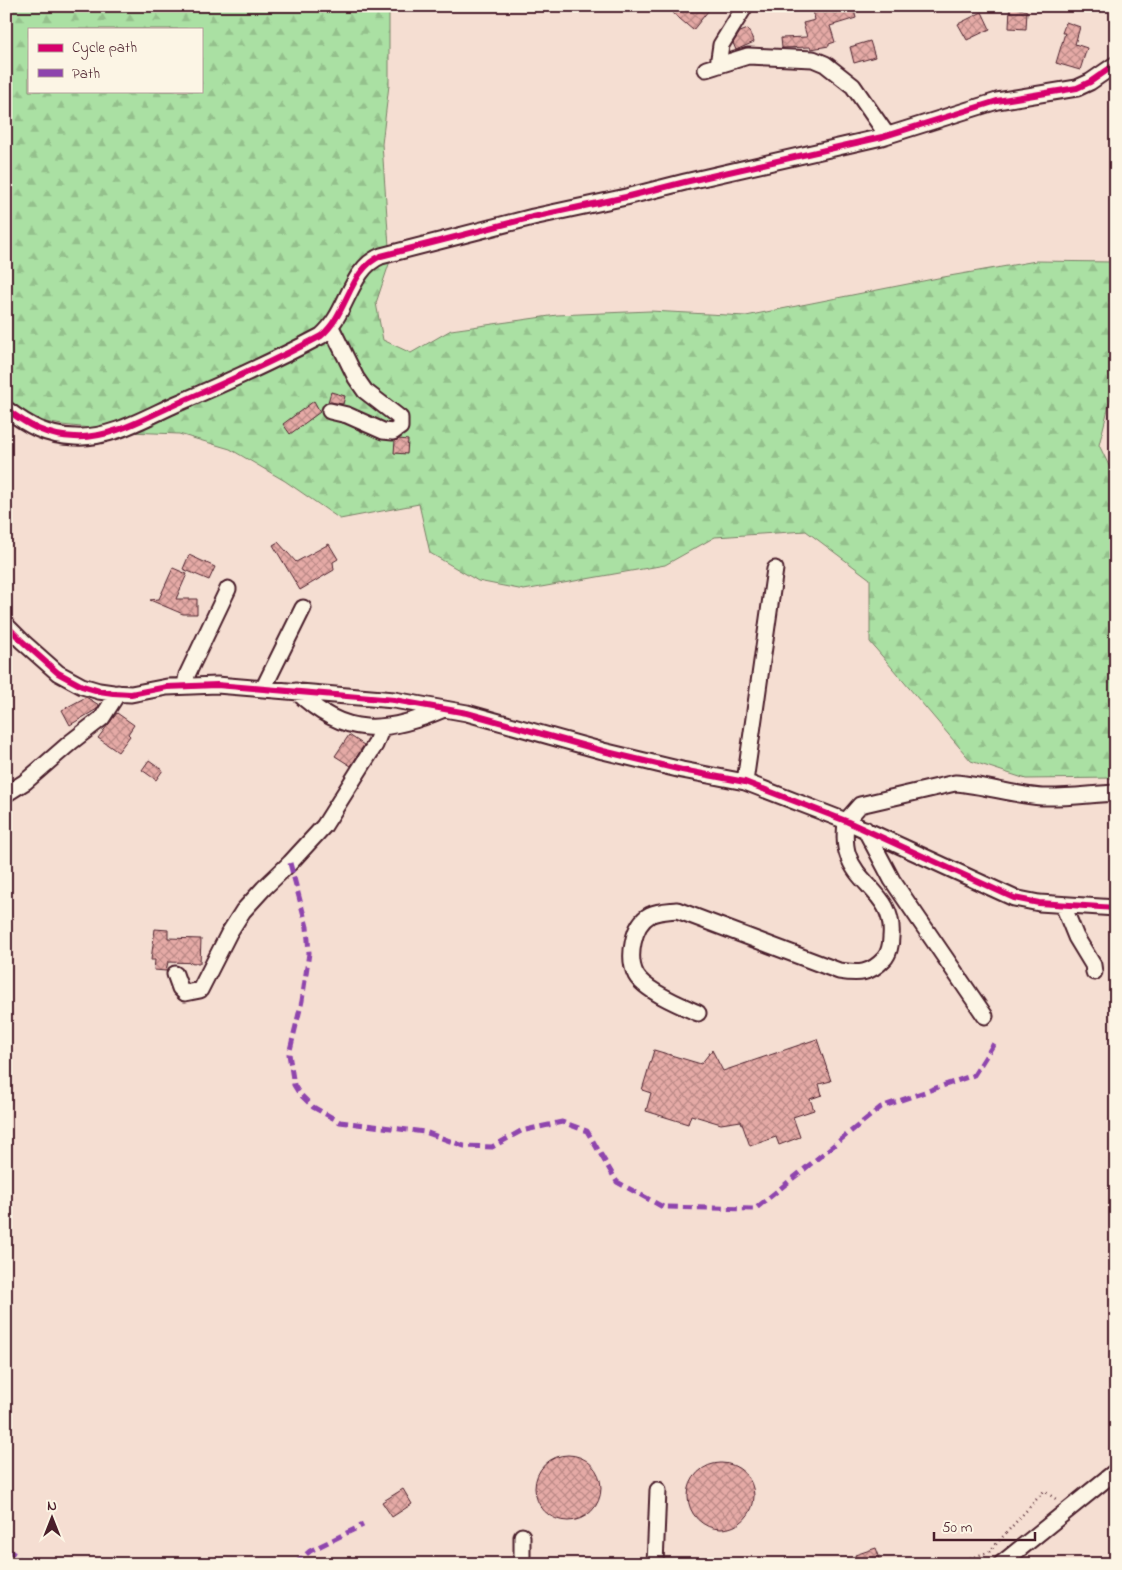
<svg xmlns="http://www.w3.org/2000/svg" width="1122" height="1570" font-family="'Indie Flower',sans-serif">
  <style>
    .forest { fill: url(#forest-firs); stroke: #7a8067; fill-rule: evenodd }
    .building { fill: url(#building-cross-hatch); stroke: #4a1f2b }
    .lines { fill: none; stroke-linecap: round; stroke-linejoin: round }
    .minor-casing { stroke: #4a1f2b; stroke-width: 19 }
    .path { stroke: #4a1f2b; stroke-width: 2.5; stroke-dasharray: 1 4; stroke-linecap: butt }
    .minor { stroke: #fcf5e5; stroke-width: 15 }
    .quiet { stroke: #8e44ad; stroke-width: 5; stroke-dasharray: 10 5; stroke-linecap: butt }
    .cycleway-casing { stroke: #fcf5e5; stroke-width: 9 }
    .cycleway { stroke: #d6006c; stroke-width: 6 }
  </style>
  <defs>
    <pattern id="forest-firs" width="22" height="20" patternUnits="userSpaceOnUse" patternTransform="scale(1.25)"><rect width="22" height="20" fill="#aae0a3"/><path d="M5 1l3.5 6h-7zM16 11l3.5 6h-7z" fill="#94c08c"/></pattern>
    <pattern id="building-cross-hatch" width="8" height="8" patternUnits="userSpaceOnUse" patternTransform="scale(1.25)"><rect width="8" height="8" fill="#e5aaa6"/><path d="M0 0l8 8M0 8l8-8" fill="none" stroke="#bc8a87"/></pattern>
  </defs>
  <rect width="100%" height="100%" fill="#f5ded2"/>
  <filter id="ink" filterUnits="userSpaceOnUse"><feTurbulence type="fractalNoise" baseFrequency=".02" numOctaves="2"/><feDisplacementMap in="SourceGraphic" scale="10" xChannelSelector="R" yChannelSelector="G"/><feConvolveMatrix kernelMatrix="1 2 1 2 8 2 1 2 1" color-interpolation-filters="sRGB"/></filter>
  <g filter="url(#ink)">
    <path class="forest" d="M6,6H389V85L382,144L390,261L376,303L383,340L411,353L451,330L557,315L650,311L746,316L938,278L1036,261L1112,262L1116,264V367L1112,393L1099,445L1116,480V778L1026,779L971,761L870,642V579L806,531L715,537L665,565L524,590L478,581L430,553L419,504L340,519L285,481L230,449L179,434L128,432L62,425L29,419L6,398ZM29,29H201V91H29Z"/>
    <path class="building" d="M679,6H712L693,30L673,13Z
      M825,6H853L856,18L830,26L835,42L829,44V46L811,49L810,47L782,48L781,38L807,37L803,23L815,20L813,10Z
      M1010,6L1027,11L1026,29L1009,28Z
      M982,12L990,29L967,40L958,24Z
      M1066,22L1080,27L1075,44L1087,48L1080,70L1056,63L1065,33H1062Z
      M748,29L754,42L736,50L733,43L740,32Z
      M870,41L875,57L854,63L850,47Z
      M331,392L345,396L343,404L328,402Z
      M314,401L320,412L290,434L283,424Z
      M399,439L408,440L407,454L394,453L395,441Z
      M278,542L296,562L329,544L338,559L333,562L334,570L300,590L273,545Z
      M189,555L215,567L209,580L183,569Z
      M173,568L187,574L176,599H197V614H183L150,600L159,599Z
      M86,697L99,705L97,709L70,725L62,710Z
      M117,713L134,725L128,734L130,736L118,752L98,738Z
      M349,735L364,745L351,766L335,756Z
      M149,760L163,770L156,780L142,770Z
      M155,929L168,930V938L201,939L200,963L168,962L166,971L154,970L155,960H151Z
      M817,1039L831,1081L819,1084L822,1095L810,1099L814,1110L793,1117L800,1137L779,1145L776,1137L750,1146L741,1121L721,1124L691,1115L688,1124L646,1111L651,1093L642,1090L654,1050L701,1064L712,1050L723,1071Z
      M535 1488a33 33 0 1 1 66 0a33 33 0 1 1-66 0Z
      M688 1496a33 33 0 1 1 66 0a33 33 0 1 1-66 0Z
      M403,1489L412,1504L392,1517L382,1502Z
      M876,1548L882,1564H858L855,1555Z"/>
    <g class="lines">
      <g class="minor-casing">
        <path id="minor" d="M718,65L721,45L745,6
          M706,69L748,56L813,59L825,64L853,86L887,135
          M6,409C29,426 46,436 75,437C110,439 145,418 176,404C225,383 274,361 321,336C348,314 349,269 381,256L533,217L626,197L685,182L882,137L997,101L1077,88L1090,82L1116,64
          M330,411L347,415L383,431L393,432L400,427V418L365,391L356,378L331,327
          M6,625L23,642L58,673L82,686L99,691L113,693L131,694L167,687L217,685L394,700L467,713L603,751L682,770L745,782L846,821L1014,898L1039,903L1116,908
          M185,685L187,675L228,589
          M263,689L303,608
          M296,691C344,738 386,734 444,709
          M745,782L775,569
          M6,794L25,782L71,742L102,718L118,693
          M865,829L892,880L985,1016
          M1063,905L1076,937L1093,965L1094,972
          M175,974L180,988L185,993L200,990L229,933L243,911L264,888L290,863L324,826L375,745L382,727
          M698,1013C682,1006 645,991 636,975C627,958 633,924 650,915C658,911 668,911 677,910L839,971C859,974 870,974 884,959C889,954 891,944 891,937C895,895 858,887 848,855C844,844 845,832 846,821L860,805L955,783C984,785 1013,795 1042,797C1066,798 1092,794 1116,793
          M522,1564V1536
          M655,1564L658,1490
          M1001,1564L1116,1471"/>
      </g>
      <path class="path" d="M951,1564L989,1552L1044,1491L1059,1501"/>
      <use href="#minor" class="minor"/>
      <path class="quiet" d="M290,863L307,927L309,953L302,1001L289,1054L294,1085L299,1093L313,1107L340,1122L425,1132L464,1146L492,1147L521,1131L562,1122L587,1131L617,1182L663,1207L755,1209L881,1107L974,1075L995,1042
        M6,1549L17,1556L23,1564
        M295,1564L310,1551L363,1525"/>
      <g class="cycleway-casing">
        <path id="cycleway" d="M6,409C29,426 46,436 75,437C110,439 145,418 176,404C225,383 274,361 321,336C348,314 349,269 381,256L533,217L626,197L685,182L882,137L997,101L1077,88L1090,82L1116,64
          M6,625L23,642L58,673L82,686L99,691L113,693L131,694L167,687L217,685L394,700L467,713L603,751L682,770L745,782L846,821L1014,898L1039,903L1116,908"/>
      </g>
      <use href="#cycleway" class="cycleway"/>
    </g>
  </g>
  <rect width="1122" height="1570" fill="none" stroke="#fcf5e5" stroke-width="25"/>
  <rect x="12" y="12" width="1097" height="1545" fill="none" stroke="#4a1f2b" stroke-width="2" filter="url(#ink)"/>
  <rect x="28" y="28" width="175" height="65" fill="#fcf5e5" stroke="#b59f9b"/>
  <rect x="38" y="44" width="25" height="8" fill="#d6006c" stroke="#b59f9b"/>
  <text x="72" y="52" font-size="15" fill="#4a1f2b">Cycle path</text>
  <rect x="38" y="69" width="25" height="8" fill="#8e44ad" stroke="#b59f9b"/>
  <text x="72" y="78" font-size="15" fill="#4a1f2b">Path</text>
  <g transform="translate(52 1518)" stroke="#fcf5e5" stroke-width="4" paint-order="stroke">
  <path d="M0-4L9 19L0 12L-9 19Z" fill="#4a1f2b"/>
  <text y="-8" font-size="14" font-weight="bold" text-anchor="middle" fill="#4a1f2b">N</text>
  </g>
  <path d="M934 1532v8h101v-8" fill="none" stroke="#4a1f2b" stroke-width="2.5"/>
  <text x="942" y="1532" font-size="15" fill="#4a1f2b" stroke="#fcf5e5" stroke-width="4" paint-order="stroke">50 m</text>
</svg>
